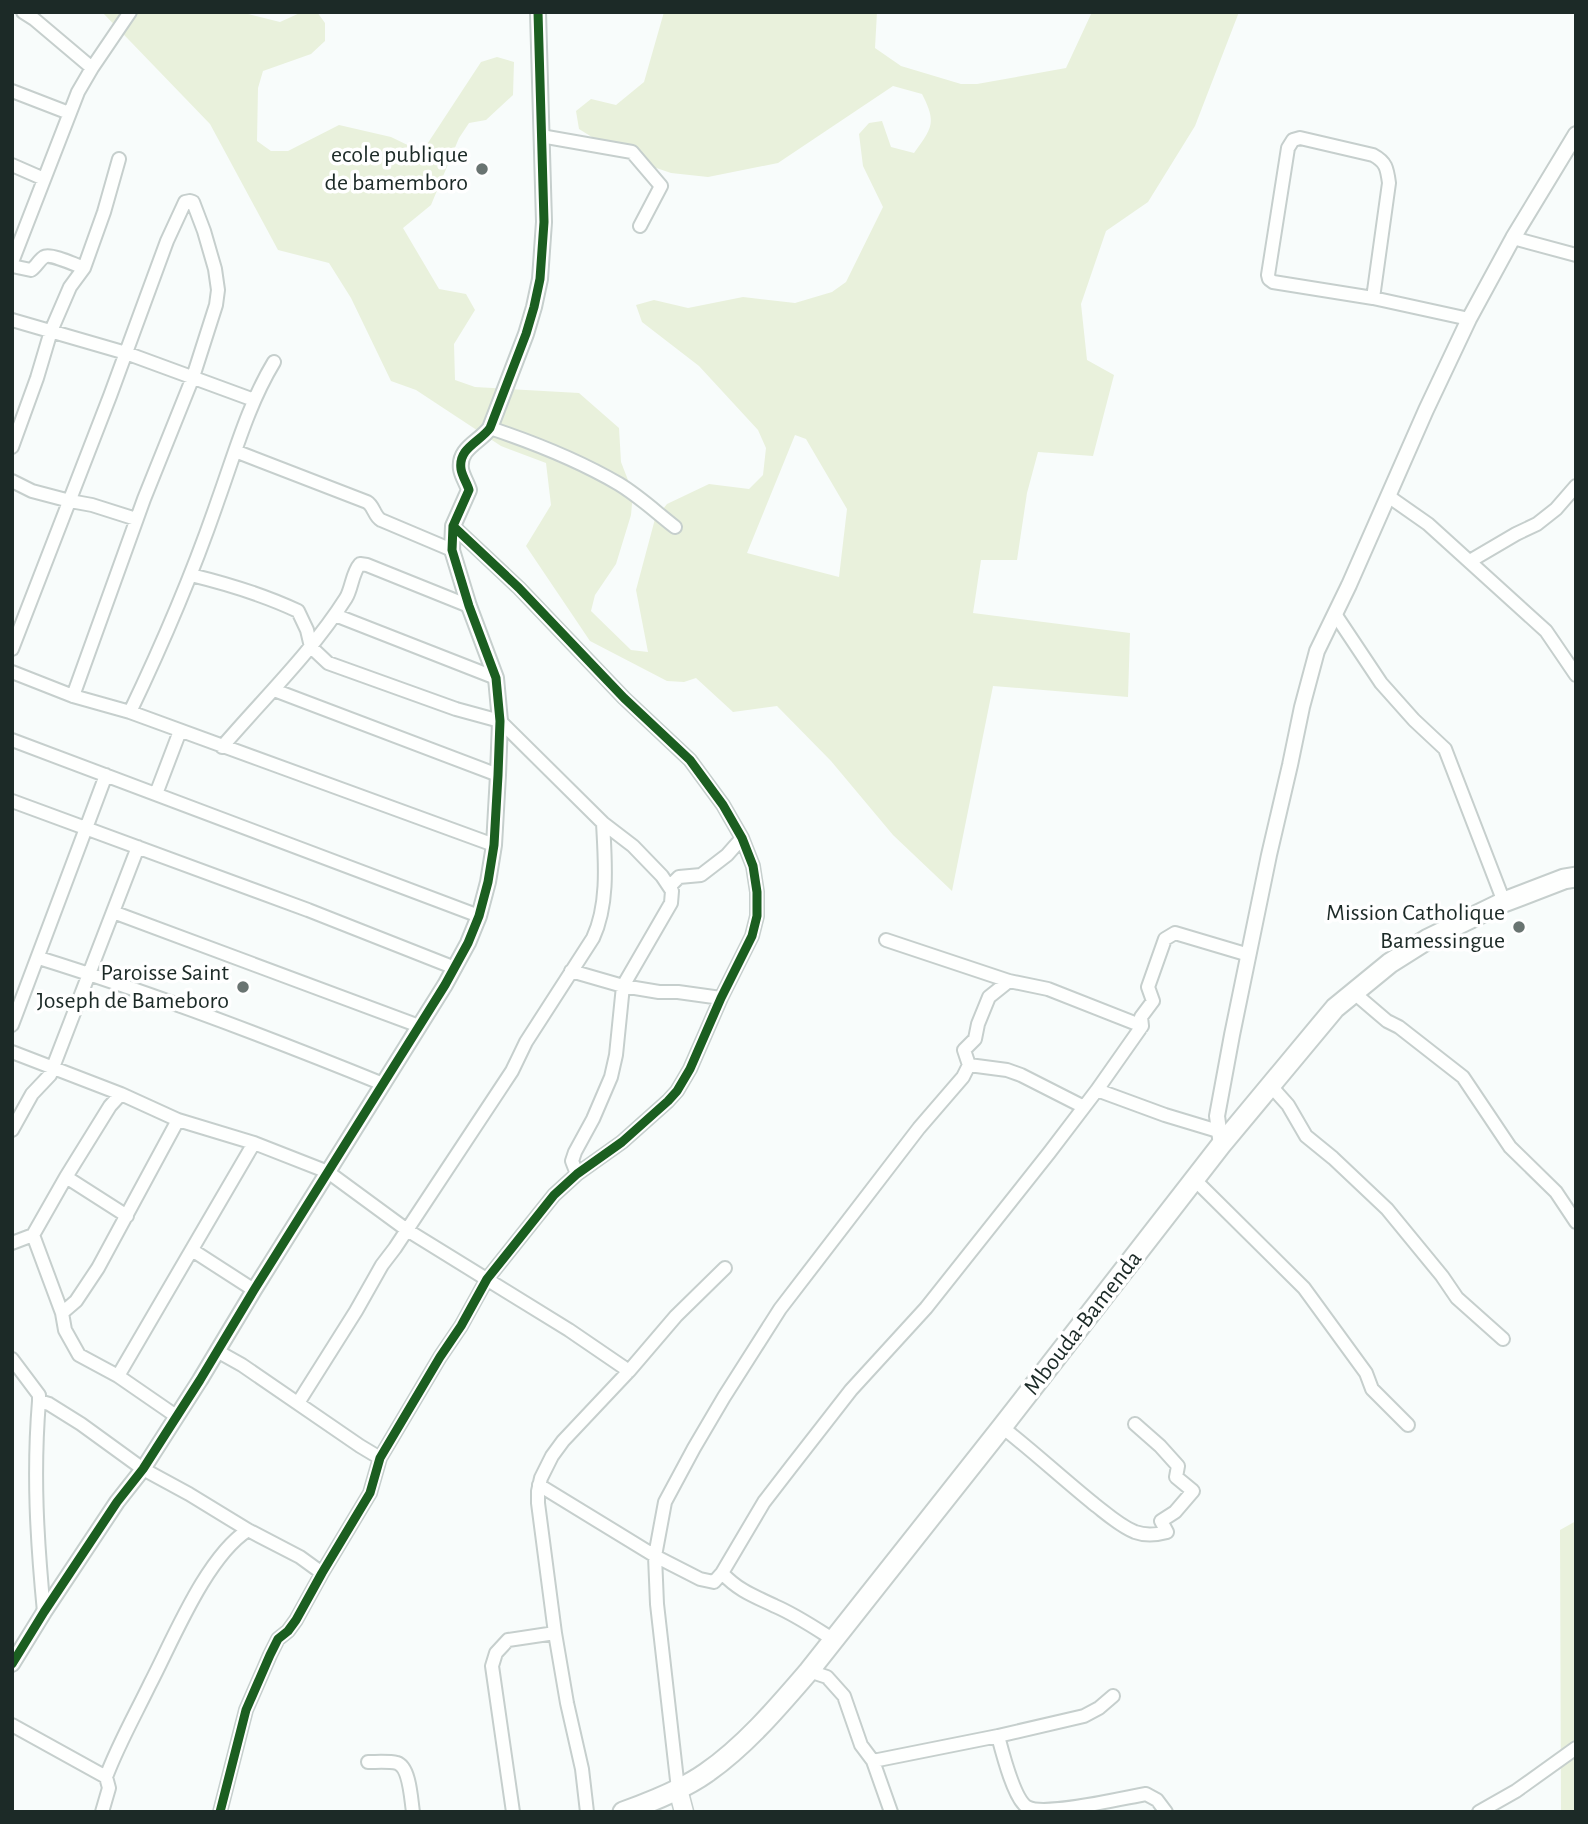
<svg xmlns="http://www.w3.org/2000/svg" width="1588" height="1824" font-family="'Alegreya Sans',sans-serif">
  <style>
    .green { fill: #e9f1dc; fill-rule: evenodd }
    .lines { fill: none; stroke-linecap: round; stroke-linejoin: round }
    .minor-casing { stroke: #c6cfcd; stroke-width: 16 }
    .tertiary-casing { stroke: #c6cfcd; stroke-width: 18 }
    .primary-casing { stroke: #c6cfcd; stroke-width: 21 }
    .trunk-casing { stroke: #c6cfcd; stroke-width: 23 }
    .minor { stroke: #fefffe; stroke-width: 12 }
    .tertiary { stroke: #fefffe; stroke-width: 14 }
    .primary { stroke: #fefffe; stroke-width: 18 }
    .trunk { stroke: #fefffe; stroke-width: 19 }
    .cycleway-casing { stroke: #fff; stroke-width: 13 }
    .cycleway { stroke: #1b5e20; stroke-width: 9 }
    .poi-dot { fill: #697471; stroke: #fff; stroke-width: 2.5 }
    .labels { text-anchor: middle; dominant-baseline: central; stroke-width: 7; stroke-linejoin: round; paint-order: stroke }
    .poi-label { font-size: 24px; fill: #1c2a27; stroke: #fff; text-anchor: end }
    .street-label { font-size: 24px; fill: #1c2a27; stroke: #fff }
  </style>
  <rect width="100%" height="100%" fill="#f8fcfb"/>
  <path class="green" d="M102,12H240L280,22L302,12H317L325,23V41L311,54L263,71L258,88L257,141L271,151H288L339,125L391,137L422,152L481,62L497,57L514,62L513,95L486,120L469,123L459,138L431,205L403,228L439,289L466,294L475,310L454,344L455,380L475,387L579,393L619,428L621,462L633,493L631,515L616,564L595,595L591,611L631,650L648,652L636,590L655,519L667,504L709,484L749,489L763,475L766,448L758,430L699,366L642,322L636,305L654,300L688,308L743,297L795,303L832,292L846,282L883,207L863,166L859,134L869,123L882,121L891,147L914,153C932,128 937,123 922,94L893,86L778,163L708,177L671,173L624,157L579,129L576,111L591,99L616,105L644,82L664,12H877L875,48L901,66L961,84H977L1066,68L1092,12H1239L1195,126L1148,202L1106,231L1081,304L1087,360L1114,375L1093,456L1038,452L1027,493L1017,560H981L973,613L1130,633L1128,697L993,686L952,891L893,835L831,761L777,706L733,712L696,678L684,682L667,681L590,641L526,546L551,505L546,463L501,446L416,390L391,381L351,298L329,263L278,250L210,124ZM795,435L806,439L847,509L839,577L747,553Z
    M1576,1521V1812H1561L1560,1530Z"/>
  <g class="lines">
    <g class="minor-casing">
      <path id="minor" d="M23,12L34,19L92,68
        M12,91L69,113
        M541,136L632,152L661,186L640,226
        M12,165L44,179
        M1513,238L1576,255
        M12,262L78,92L92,68L130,12
        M12,266L31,270C36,267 39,260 44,257C50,253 76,265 84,268
        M1373,298L1389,183C1387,168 1386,162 1373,155L1300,138L1293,140L1288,148L1268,275L1269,279L1273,282L1373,298L1469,319
        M12,320L126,353L254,400
        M490,428C535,443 578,460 619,484C639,496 657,513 675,527
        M12,447L37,378L51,331L70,287L84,268L104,212L119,159
        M235,451L367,502C374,506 374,516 381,520L452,550
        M12,481L32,491L70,501L92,505L136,519
        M1388,496L1428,524L1546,631L1576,675
        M1470,561L1516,534L1537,524L1556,509L1576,486
        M191,575C228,584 264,595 298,611L307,630L311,647L328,663L456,709L500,721L603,823L633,846L662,876L672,891L671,903L623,986L616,1055L611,1077L593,1119L575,1152L572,1161L577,1174
        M1335,614L1381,683L1414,720L1445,749L1504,902
        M335,615L496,678
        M12,649L110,396L167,241L185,202L190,201L193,202L204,231L215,269L218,290L216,305L193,377L144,499L73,696
        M12,672L73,696L130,712L494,845
        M274,690L498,775
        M130,712C163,643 193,573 218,500C235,453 248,405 274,362
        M12,740L479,916
        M222,747C264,698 311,653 346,598C352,588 352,573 360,564L367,565L469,606
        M156,794L180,731
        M12,801L308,910L455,968
        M670,886L679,877L701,875L727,855L742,838
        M113,912L419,1026
        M886,940L1009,981L1048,989L1142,1026
        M39,958C155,994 270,1038 383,1084
        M571,971L623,986L659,992H678L721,998
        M1353,992L1387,1021L1399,1027L1463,1077L1510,1147L1556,1192L1576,1222
        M12,1025L106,775
        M12,1052L121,1094L178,1120L254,1143L328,1172L407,1230L569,1330L629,1371
        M969,1065L964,1050L975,1039L978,1024L989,997L1009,981
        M1271,1086L1288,1105L1306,1136L1333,1158L1387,1209L1442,1276L1457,1298L1503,1339
        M1097,1090L1142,1026L1141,1017L1153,1001L1148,987L1165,939L1175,933L1249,955
        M12,1130L32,1094L50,1075L138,847
        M66,1177L127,1216
        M1195,1180L1304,1288L1366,1373L1372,1389L1408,1425
        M33,1235L62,1313
        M12,1243L33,1235L66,1177L110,1106L121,1094
        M192,1250L254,1290
        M217,1351L242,1365L360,1446L380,1458
        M12,1359L39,1395V1401L49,1404L81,1424L143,1469L189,1494L248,1530L300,1557L322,1573
        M118,1376L254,1143
        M39,1401C33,1474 37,1540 44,1612
        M298,1403L356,1311L382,1265L395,1248L512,1071L526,1042L593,938C609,904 605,860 603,823
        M176,1416L118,1376L79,1355L65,1330L62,1313L76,1301L98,1268L178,1120
        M1002,1427C1034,1452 1063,1479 1094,1504C1107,1514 1120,1526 1135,1532C1146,1536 1156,1535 1167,1532L1161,1521L1175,1512L1193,1491L1176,1477L1178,1466L1160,1446L1135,1424
        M539,1485L655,1556L700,1579L714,1582L722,1573L764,1502L791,1467L851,1390L926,1308L1049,1153L1097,1090L1165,1115L1218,1131
        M722,1573C739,1591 754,1596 775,1606C796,1615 815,1628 834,1640
        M809,1671L827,1677L844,1696L861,1745L873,1761L891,1812
        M12,1725L106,1777L109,1788L102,1812
        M998,1736L1084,1716L1099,1708L1113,1696
        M873,1761L998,1736C1002,1751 1014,1799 1027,1807C1045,1817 1123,1798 1146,1794L1157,1800L1166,1812
        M368,1762C377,1762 389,1761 397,1763C410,1767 411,1800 413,1812
        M106,1777C118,1745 135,1715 150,1684C173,1640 206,1557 248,1530
        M678,1789L657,1604L655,1556L665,1502L694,1448L724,1397L780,1309L919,1128L963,1077L969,1065L1007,1070L1021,1075L1084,1107
        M220,1812L246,1710L270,1655L278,1639L288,1631L296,1620L322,1573L370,1493L380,1458L440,1357L461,1326L487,1279L554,1195L577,1174L622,1142L668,1101L677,1091L690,1069L721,998L752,936L757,916V892L753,866L742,838L723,805L690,760L624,698L519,588L453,526
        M513,1812L492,1666L496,1653L508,1640L555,1633
        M587,1812L582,1769L567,1703L555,1633L538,1503V1491L541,1478L552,1456L563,1441L629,1371L676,1316L725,1268
        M1479,1812L1516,1791L1576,1748"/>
    </g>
    <g class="tertiary-casing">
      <path id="tertiary" d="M1221,1145L1217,1116L1232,1035L1269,855L1290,765L1302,707L1317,651L1349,585L1426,410L1469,319L1513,238L1576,134
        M12,1664L44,1612L117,1502L143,1469L200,1380L254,1290L445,985L468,943L479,916L488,882L494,845L498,775L500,721L496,678L469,606L452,550L453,526L469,490C467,483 462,476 461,469C458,448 480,442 490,428L526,334L534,307L540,279L544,222L538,12"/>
    </g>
    <g class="primary-casing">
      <path id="primary" d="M678,1789L684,1812"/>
    </g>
    <g class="trunk-casing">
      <path id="trunk" d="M623,1812C651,1802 682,1790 706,1773C745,1746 778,1707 809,1671L1002,1427L1221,1145L1335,1008L1390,963L1428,939L1504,902L1564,879L1576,877"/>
    </g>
    <use href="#minor" class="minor"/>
    <use href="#tertiary" class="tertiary"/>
    <use href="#primary" class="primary"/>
    <use href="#trunk" class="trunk"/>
    <g class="cycleway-casing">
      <path id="cycleway" d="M12,1664L44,1612L117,1502L143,1469L200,1380L254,1290L445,985L468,943L479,916L488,882L494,845L498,775L500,721L496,678L469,606L452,550L453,526L469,490C467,483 462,476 461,469C458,448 480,442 490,428L526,334L534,307L540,279L544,222L538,12
        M220,1812L246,1710L270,1655L278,1639L288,1631L296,1620L322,1573L370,1493L380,1458L440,1357L461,1326L487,1279L554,1195L577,1174L622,1142L668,1101L677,1091L690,1069L721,998L752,936L757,916V892L753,866L742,838L723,805L690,760L624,698L519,588L453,526"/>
    </g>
    <use href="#cycleway" class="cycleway"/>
  </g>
  <g class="poi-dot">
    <circle cx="482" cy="169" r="7"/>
    <circle cx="1519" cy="927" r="7"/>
    <circle cx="243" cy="987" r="7"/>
  </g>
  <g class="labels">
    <g class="poi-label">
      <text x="468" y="155">ecole publique<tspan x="468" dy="28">de bamemboro</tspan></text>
      <text x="1505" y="913">Mission Catholique<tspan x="1505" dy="28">Bamessingue</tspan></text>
      <text x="229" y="973">Paroisse Saint<tspan x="229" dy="28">Joseph de Bameboro</tspan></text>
    </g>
    <g class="street-label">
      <text transform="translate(1083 1323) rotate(-52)">Mbouda-Bamenda</text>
    </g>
  </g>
  <rect width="1588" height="1824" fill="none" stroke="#1c2a27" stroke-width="28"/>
</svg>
